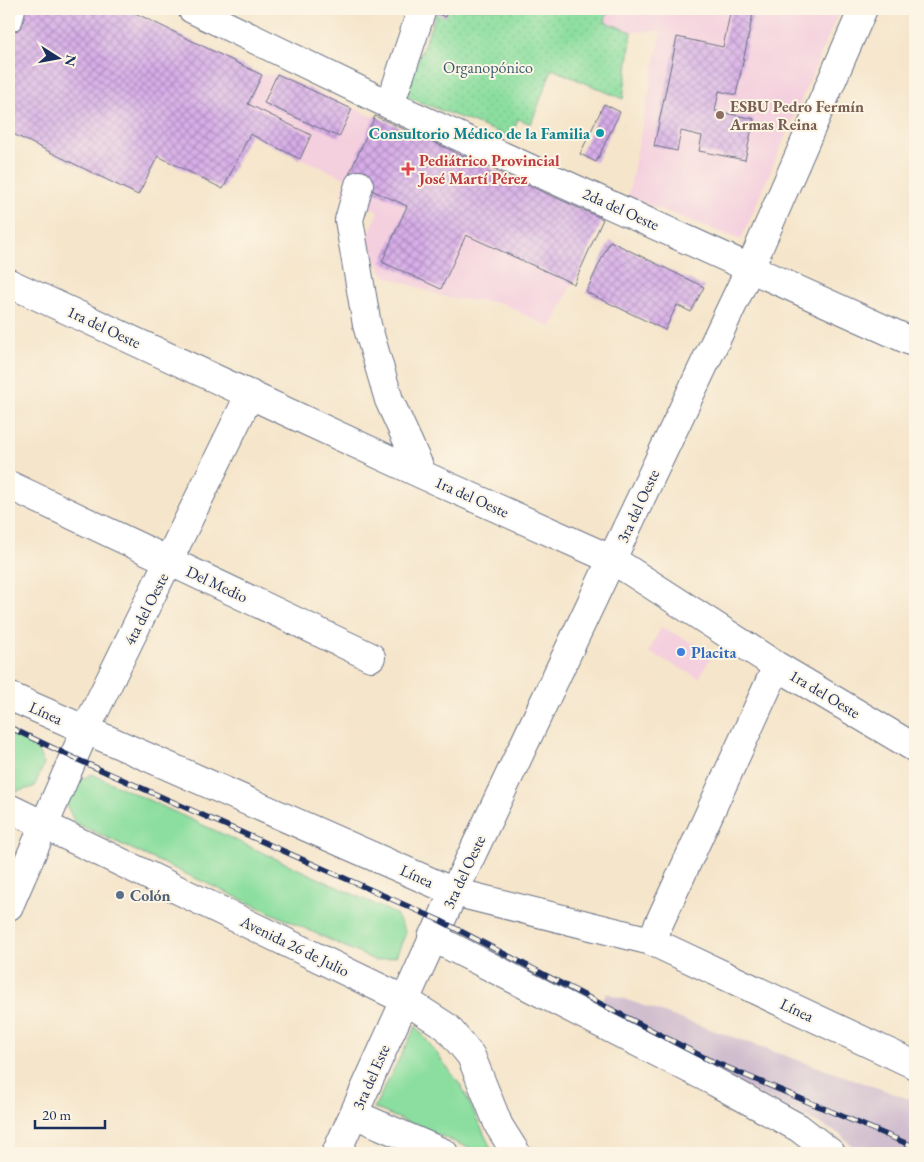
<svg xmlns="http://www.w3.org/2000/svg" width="924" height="1162" font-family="'EB Garamond',serif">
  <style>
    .built { fill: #f4cfde }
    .railway { fill: #d0bdce }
    .green { fill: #8bde9f; stroke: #53867e }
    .garden { fill: url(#garden-dots); stroke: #53867e }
    .building { fill: url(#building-cross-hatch) }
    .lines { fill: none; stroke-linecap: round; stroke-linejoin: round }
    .minor-casing { stroke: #676f84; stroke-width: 30 }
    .major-casing { stroke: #676f84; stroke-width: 30 }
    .minor { stroke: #fff; stroke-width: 28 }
    .major { stroke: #fff; stroke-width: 28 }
    .rail-casing { stroke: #1b2f5e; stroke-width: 5.5 }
    .rail { stroke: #fcf5e5; stroke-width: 4; stroke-dasharray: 11; stroke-linecap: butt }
    .education-dot { fill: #8d6e63; stroke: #fcf5e5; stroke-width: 2 }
    .culture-dot { fill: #0f9aa8; stroke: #fcf5e5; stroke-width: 2 }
    .health-dot { fill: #e0444e; stroke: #fcf5e5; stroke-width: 2 }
    .shop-dot { fill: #3f7fe0; stroke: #fcf5e5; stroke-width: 2 }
    .service-dot { fill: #5c6f8a; stroke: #fcf5e5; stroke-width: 2 }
    .labels { text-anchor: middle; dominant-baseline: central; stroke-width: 4; stroke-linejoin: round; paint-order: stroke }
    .park-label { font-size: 16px; fill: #375b6e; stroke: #fcf5e5 }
    .education-label { font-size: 16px; font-weight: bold; fill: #785e54; stroke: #fcf5e5; text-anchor: start }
    .culture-label { font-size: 16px; font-weight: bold; fill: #0d838f; stroke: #fcf5e5; text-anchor: end }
    .health-label { font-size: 16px; font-weight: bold; fill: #be3a42; stroke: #fcf5e5; text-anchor: start }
    .street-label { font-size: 16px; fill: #1b2f5e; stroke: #fcf5e5 }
    .shop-label { font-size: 16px; font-weight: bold; fill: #366cbe; stroke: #fcf5e5; text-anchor: start }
    .service-label { font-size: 16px; font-weight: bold; fill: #4e5e75; stroke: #fcf5e5; text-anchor: start }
  </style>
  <defs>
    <pattern id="garden-dots" width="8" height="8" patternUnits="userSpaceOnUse" patternTransform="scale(1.25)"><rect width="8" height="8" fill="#8bde9f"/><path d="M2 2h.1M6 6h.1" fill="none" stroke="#77bf8b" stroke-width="1.8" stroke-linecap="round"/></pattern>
    <pattern id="building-cross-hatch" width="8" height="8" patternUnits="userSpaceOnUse" patternTransform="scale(1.25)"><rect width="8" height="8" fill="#d7ade8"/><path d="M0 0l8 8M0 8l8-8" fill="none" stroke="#ae8dbf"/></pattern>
  </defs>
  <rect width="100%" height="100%" fill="#fcf5e5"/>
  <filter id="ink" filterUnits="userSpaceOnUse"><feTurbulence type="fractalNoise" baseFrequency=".02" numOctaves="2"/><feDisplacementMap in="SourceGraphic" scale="10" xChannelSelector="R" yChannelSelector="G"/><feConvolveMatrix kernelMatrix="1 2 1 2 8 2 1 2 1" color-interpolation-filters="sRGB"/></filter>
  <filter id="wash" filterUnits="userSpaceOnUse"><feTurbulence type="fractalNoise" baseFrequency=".0096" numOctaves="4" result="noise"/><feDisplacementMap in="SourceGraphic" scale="20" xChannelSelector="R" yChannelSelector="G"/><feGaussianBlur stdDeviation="1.12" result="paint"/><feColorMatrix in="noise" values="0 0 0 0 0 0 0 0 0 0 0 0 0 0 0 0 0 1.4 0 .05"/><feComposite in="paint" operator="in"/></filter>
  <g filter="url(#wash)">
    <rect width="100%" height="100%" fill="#f5e5ca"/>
    <path class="built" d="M26,9H127L262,75L277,74L603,219L551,328L502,303L448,298L385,276L366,244L378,211L341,194L347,179L250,135L223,189L158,157L138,195L9,132V43Z
      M607,9H840L741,240L628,197L661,31L632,32L605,22Z
      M661,627L713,653L699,678L649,652Z"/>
    <path class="railway" d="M607,993L915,1101V1153H859L840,1134L595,1013Z"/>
    <path class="green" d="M9,734L35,745L44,764L34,787L14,792L9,790Z
      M92,774L396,914L406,933L396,956L376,961L75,823L66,804L75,783Z
      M416,1026L462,1087L493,1153H481L374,1108Z"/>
    <path class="garden" d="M438,9H607L605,22L632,32L623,99L552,69L531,124L518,119L511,137L404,96Z"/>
    <g id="blocks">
      <path class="building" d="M26,9H127L262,75L248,104L311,135L300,159L250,134L223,189L158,156L138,195L9,132V44L11,39L9,38V21L18,25Z
        M438,9H449L445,17L436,13Z
        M731,9H754L736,95L719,91L715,111L754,119L745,160L699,151L702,136L681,131L677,151L654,146L677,37L723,47Z
        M277,74L352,109L339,137L264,103Z
        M604,104L620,112L596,162L580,154Z
        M375,116L603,219L574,284L466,235L441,289L382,262L407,206L347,179Z
        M610,241L704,287L691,312L677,305L665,330L586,292Z"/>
    </g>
  </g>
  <g filter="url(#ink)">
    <use href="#blocks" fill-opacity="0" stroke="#676f84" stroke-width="1"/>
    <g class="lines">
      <g class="minor-casing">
        <path id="minor" d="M192,9L390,105L915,343
          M9,18L11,9
          M390,105L422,9
          M359,185L349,220L367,325L389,400L423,475
          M9,283L423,475L613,560L777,666L915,748
          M9,485L371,657
          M9,696L454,892L651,941L915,1065
          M9,906L85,731L250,394
          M432,937L715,1082L799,1128L831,1153
          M651,941L777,666
          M354,1114L444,1153
          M336,1153L454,892L750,268L863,9"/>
      </g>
      <g class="major-casing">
        <path id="major" d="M9,808L405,1000L447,1027L471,1056L499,1126L516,1153"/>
      </g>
      <use href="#minor" class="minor"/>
      <use href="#major" class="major"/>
      <g class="rail-casing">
        <path id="rail" d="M9,727L74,758L441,921L707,1059L915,1147"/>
      </g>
      <use href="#rail" class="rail"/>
    </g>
  </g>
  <circle class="education-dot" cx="720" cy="115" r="5"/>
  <circle class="culture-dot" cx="600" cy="133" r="5"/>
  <path class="health-dot" d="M405.5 161.5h5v5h5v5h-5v5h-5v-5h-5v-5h5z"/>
  <circle class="shop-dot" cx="681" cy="652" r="5"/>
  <circle class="service-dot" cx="120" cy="895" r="5"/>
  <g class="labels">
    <g class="park-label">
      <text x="488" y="67">Organopónico</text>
    </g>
    <g class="education-label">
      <text x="730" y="106">ESBU Pedro Fermín<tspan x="730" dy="18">Armas Reina</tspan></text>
    </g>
    <g class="culture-label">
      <text x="590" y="133">Consultorio Médico de la Familia</text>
    </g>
    <g class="health-label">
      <text x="419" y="160">Pediátrico Provincial<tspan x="419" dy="18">José Martí Pérez</tspan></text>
    </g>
    <g class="street-label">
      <text transform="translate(621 209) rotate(24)">2da del Oeste</text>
      <text transform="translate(104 327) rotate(25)">1ra del Oeste</text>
      <text transform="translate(472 497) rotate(24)">1ra del Oeste</text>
      <text transform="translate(638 506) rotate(-65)">3ra del Oeste</text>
      <text transform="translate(217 584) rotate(25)">Del Medio</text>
      <text transform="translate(146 609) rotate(-63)">4ta del Oeste</text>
      <text transform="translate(825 694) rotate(31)">1ra del Oeste</text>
      <text transform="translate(46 713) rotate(24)">Línea</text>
      <text transform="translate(464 872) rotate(-65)">3ra del Oeste</text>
      <text transform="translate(417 876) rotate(24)">Línea</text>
      <text transform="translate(295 946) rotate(26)">Avenida 26 de Julio</text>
      <text transform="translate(797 1010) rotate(25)">Línea</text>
      <text transform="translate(371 1077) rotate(-66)">3ra del Este</text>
    </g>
    <g class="shop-label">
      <text x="691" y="652">Placita</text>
    </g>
    <g class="service-label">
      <text x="130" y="895">Colón</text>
    </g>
  </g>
  <rect width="924" height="1162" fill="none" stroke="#fcf5e5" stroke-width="30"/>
  <g transform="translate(58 58) rotate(101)" stroke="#fcf5e5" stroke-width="4" paint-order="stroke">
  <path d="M0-4L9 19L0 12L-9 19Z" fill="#1b2f5e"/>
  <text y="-8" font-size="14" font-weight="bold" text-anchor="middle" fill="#1b2f5e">N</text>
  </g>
  <path d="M35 1120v8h70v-8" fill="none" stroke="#1b2f5e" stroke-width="2.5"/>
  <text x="42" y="1120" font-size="15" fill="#1b2f5e" stroke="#fcf5e5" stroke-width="4" paint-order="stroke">20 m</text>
</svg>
